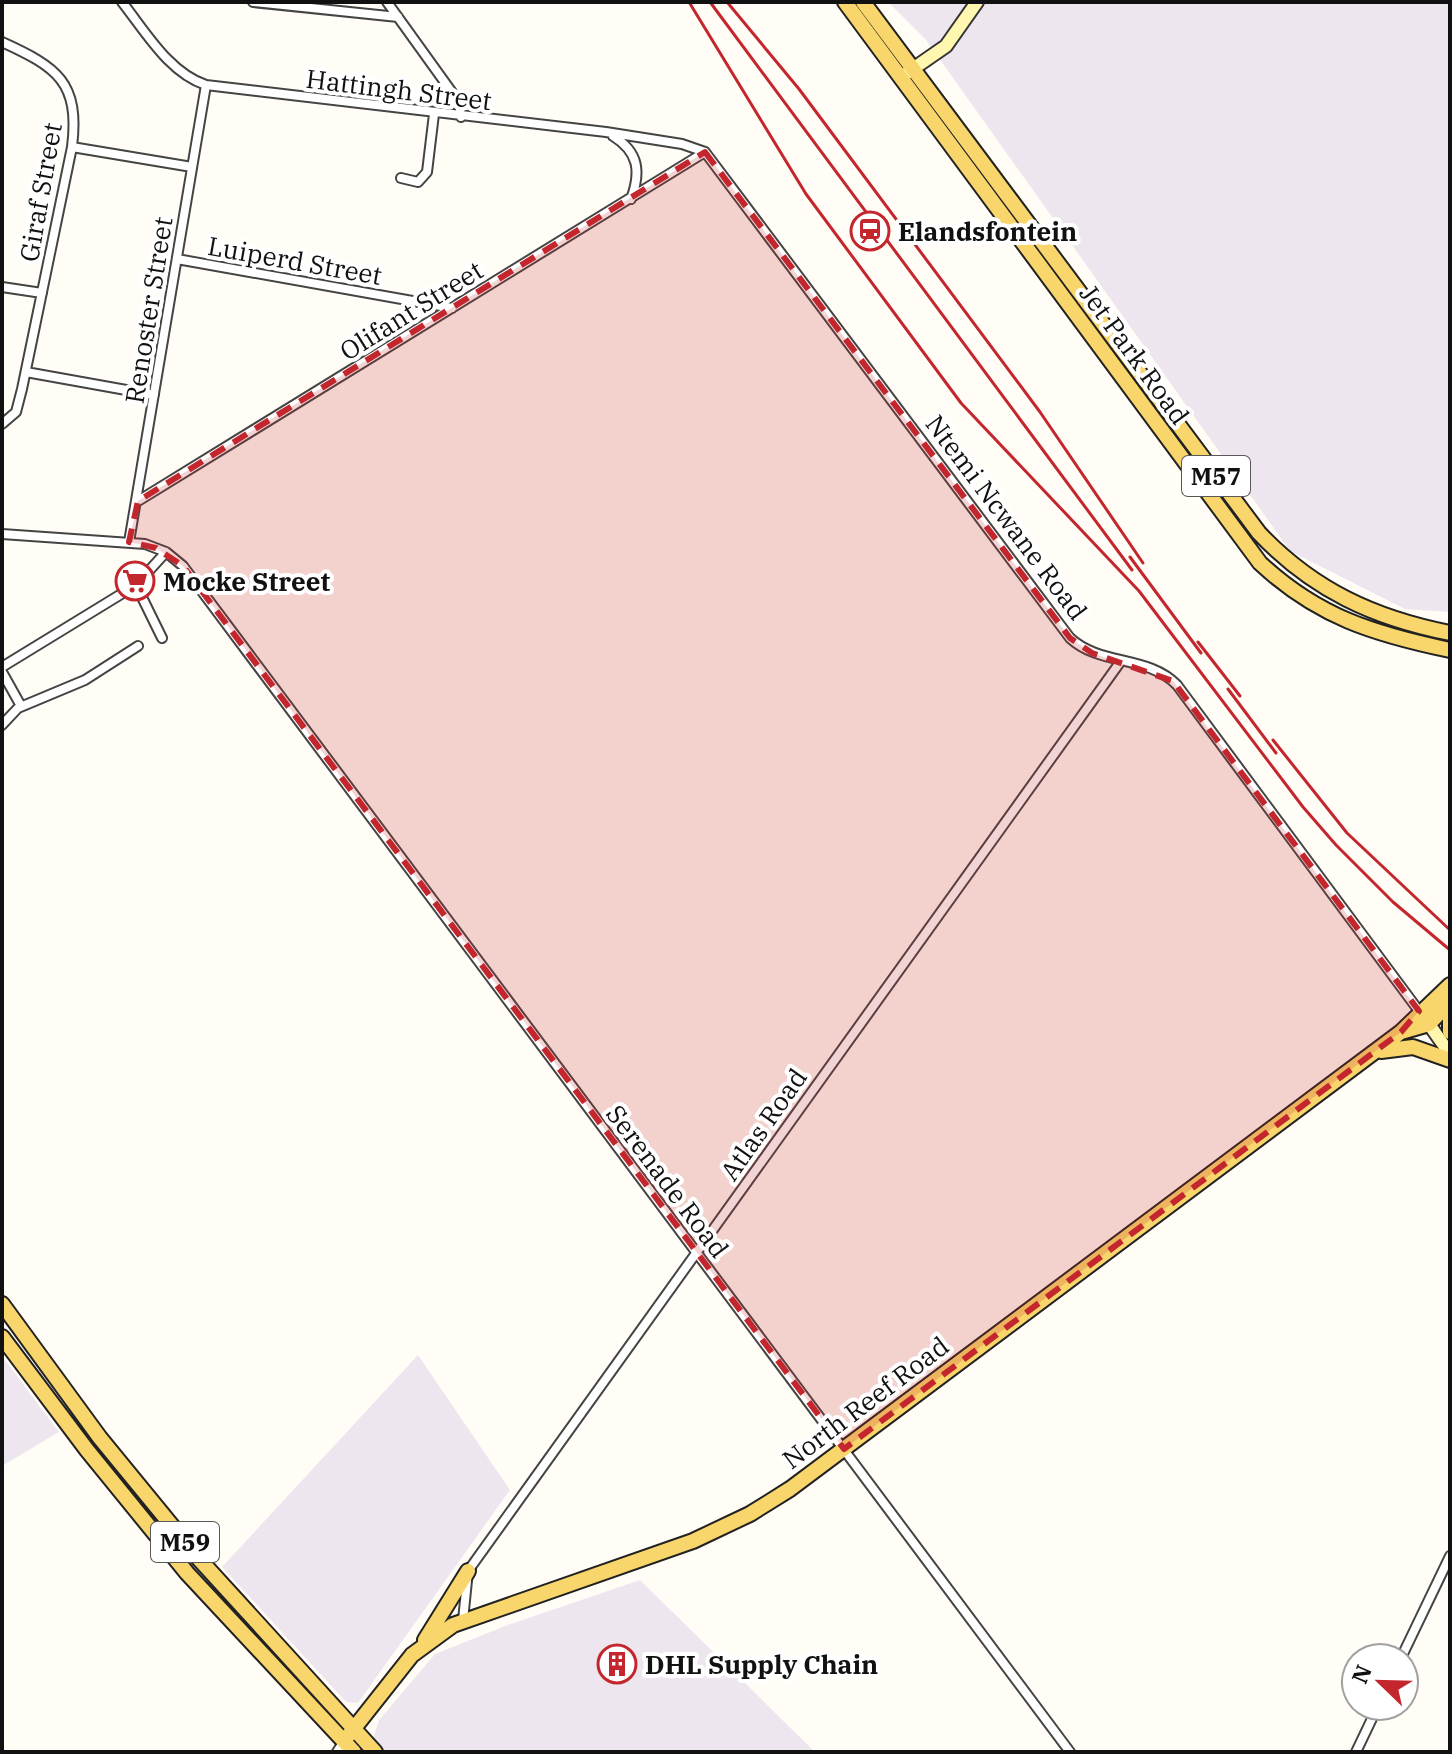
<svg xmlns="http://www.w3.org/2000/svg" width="1452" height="1754" font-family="'IBM Plex Serif',serif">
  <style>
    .industrial { fill: #eee6ef }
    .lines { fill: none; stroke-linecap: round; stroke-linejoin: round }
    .street-casing { stroke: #444; stroke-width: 12 }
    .secondary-casing { stroke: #333; stroke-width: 16 }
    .primary-casing { stroke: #222; stroke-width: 18 }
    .street { stroke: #fff; stroke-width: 8 }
    .secondary { stroke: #fff6b0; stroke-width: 12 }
    .primary { stroke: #f9d66b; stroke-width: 14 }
    .rail { stroke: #c4262e; stroke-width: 3 }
    .marked { fill: #c4262e; fill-opacity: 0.2; stroke: #c4262e; stroke-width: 6; stroke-dasharray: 16 10; stroke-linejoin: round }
    .labels { text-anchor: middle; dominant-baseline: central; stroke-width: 8; stroke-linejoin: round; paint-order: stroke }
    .shield { fill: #fff; stroke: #585858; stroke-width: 2 }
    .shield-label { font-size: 24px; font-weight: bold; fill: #111 }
    .street-label { font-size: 26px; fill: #111; stroke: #fff }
    .poi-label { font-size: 26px; font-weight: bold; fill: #111; stroke: #fff; text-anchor: start }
  </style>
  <rect width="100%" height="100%" fill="#fffdf5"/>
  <path class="industrial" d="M888,2H1450V612L1405,609L1290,551L926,40Z
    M418,1355L510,1490L358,1703L346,1702L222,1567Z
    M2,1356L59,1432L2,1466Z
    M640,1580L815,1752H382L372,1741L379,1720L435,1654L508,1625Z"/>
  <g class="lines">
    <g class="street-casing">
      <path id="street" d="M122,2C145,31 169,73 206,85L606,132L682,144L705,152L1070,638C1100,666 1148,655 1177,685L1419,1011
        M253,2L398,17
        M387,2L459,102L461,117
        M2,42C57,67 80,82 72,147L22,389L16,412L2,424
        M613,136C639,152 641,172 631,199
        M72,147L192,167
        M401,178L418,182L427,172L434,114
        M177,259L452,308
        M2,287L42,293
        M26,372L154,395
        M138,501L705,152
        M2,534L145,544L166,552L183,566L1070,1752
        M129,542L206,85
        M136,585L162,638
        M2,667L136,585L166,552
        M2,672L21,706
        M2,725L18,708L85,680L138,646
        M463,1620L468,1571L1121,661
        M1401,1658L1450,1556
        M337,1752L344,1741
        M1356,1752L1378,1706"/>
    </g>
    <g class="secondary-casing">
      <path id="secondary" d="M907,73L946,46L977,2
        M1424,1017L1450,1054"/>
    </g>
    <g class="primary-casing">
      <path id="primary" d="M845,2L1260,563C1318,617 1374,634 1450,650
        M863,2L1259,533C1313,590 1374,618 1450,633
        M1450,1019V1032
        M1401,1032L1429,1024L1450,1002
        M1381,1051L1413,1047L1450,1060
        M2,1304L100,1438L200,1560L375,1752
        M2,1337L87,1450L187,1573L354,1752
        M425,1640L468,1571
        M344,1741L412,1655L453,1625L693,1541L750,1514L790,1489L1401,1032L1450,985"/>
    </g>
    <use href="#street" class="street"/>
    <use href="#secondary" class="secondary"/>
    <use href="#primary" class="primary"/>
    <path class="rail" d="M689,2L806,194L961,403L1139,591L1303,807L1336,845L1393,902L1450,950
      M710,2L1132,570
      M727,2L799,89L1040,412L1143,563
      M1130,557L1201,653
      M1198,642L1240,696
      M1228,689L1276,753
      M1273,740L1347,833L1450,930"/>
  </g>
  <path class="marked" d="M705,152L1070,638L1092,653L1173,681L1419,1011L1401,1032L844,1449L183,566L156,548L129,542L138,501Z"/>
  <defs>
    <g id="station-ring" transform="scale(2)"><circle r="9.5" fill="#fff" stroke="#c4262e" stroke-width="1.5"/><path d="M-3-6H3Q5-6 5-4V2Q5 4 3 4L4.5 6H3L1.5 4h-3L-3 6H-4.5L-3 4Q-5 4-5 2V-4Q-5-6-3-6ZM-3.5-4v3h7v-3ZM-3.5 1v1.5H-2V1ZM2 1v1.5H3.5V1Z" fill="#c4262e"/></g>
    <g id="supermarket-ring" transform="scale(2)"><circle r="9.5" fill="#fff" stroke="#c4262e" stroke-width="1.5"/><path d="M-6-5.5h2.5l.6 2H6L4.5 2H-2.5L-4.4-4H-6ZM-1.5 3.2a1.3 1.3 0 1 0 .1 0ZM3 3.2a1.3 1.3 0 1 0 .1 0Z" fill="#c4262e"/></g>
    <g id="building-ring" transform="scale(2)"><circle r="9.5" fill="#fff" stroke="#c4262e" stroke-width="1.5"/><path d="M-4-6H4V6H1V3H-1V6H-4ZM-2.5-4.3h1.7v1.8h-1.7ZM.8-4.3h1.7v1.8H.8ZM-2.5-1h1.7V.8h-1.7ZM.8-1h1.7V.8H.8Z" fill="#c4262e"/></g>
  </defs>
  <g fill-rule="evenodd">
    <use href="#station-ring" x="870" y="231"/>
    <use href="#supermarket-ring" x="135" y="581"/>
    <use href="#building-ring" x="617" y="1664"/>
  </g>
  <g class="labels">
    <g class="shield">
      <rect x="1182" y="456" width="68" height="40" rx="6"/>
      <rect x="151" y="1522" width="68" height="40" rx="6"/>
    </g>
    <g class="shield-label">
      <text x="1216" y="476">M57</text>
      <text x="185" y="1542">M59</text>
    </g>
    <g class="street-label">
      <text transform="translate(399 89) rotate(7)">Hattingh Street</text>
      <text transform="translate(40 192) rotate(-80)">Giraf Street</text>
      <text transform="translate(295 260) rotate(10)">Luiperd Street</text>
      <text transform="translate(148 310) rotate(-81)">Renoster Street</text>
      <text transform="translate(411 310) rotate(-32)">Olifant Street</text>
      <text transform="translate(1135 354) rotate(54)">Jet Park Road</text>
      <text transform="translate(1007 517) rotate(53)">Ntemi Ncwane Road</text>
      <text transform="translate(763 1124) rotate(-55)">Atlas Road</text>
      <text transform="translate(668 1181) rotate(53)">Serenade Road</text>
      <text transform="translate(865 1402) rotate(-37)">North Reef Road</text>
    </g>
    <g class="poi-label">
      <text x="898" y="231">Elandsfontein</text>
      <text x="163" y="581">Mocke Street</text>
      <text x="645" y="1664">DHL Supply Chain</text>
    </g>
  </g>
  <rect width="1452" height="1754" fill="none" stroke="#111111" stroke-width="8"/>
  <g transform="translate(1380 1682) rotate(293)"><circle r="38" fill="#ffffff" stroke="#a0a0a0" stroke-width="2"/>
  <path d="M0-6L14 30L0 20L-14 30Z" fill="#c4262e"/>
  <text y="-12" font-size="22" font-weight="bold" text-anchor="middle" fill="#111111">N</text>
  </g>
</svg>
